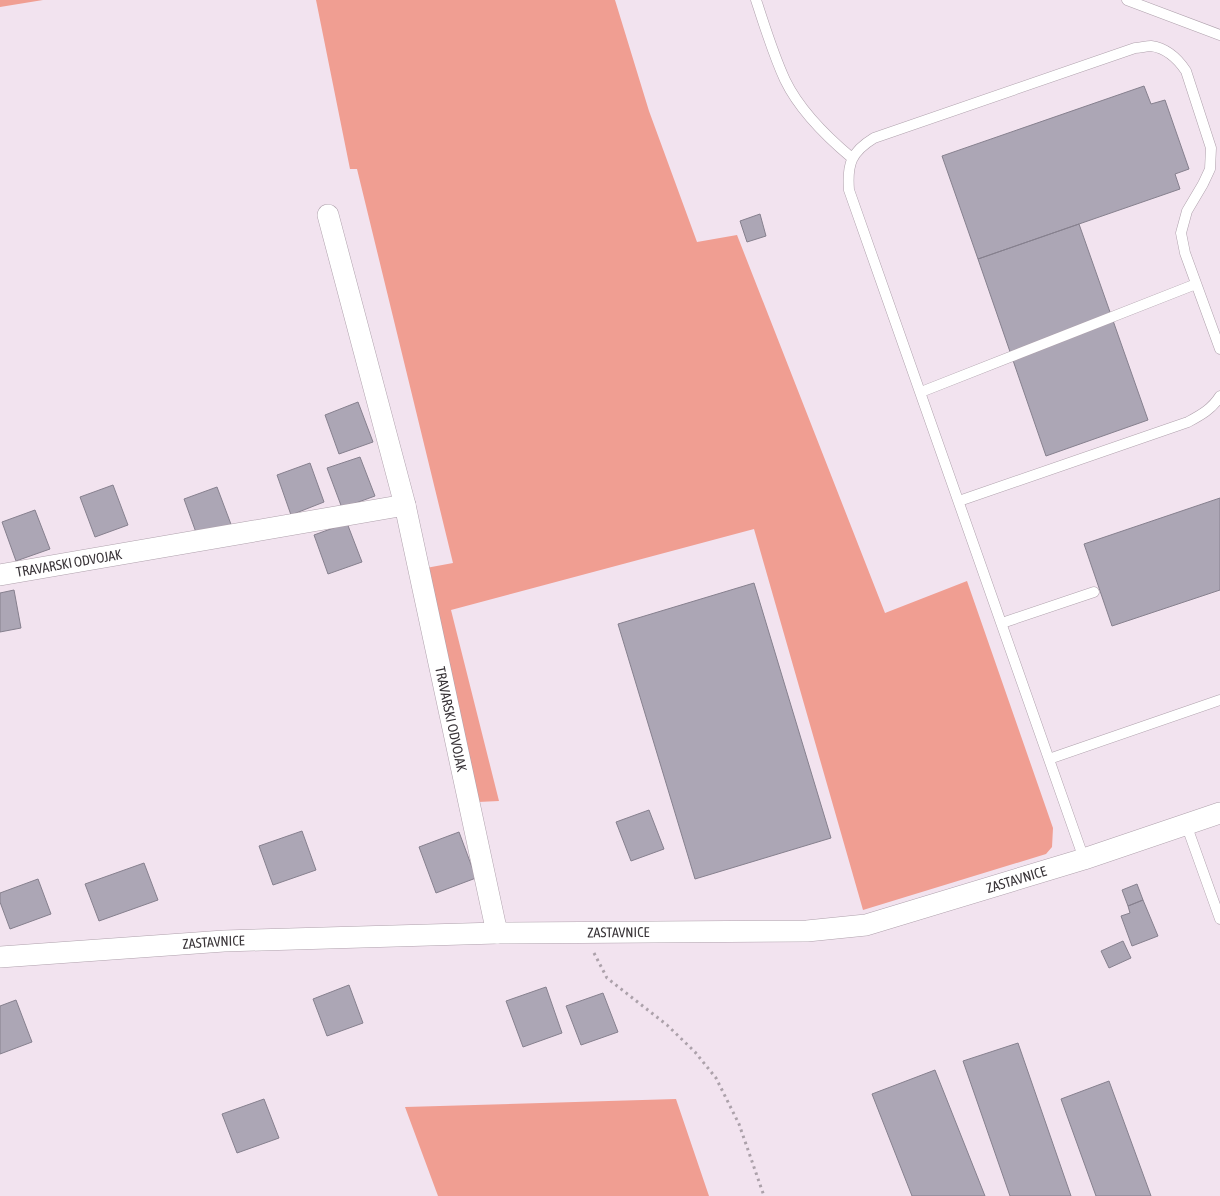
<svg xmlns="http://www.w3.org/2000/svg" width="1220" height="1196" font-family="'Asap Condensed',sans-serif">
  <style>
    .green { fill: #f09e92 }
    .building { fill: #aca6b5; stroke: #86808e }
    .lines { fill: none; stroke-linecap: round; stroke-linejoin: round }
    .service-casing { stroke: #afa1ac; stroke-width: 11 }
    .minor-casing { stroke: #afa1ac; stroke-width: 22 }
    .path { stroke: #aca1aa; stroke-width: 3; stroke-dasharray: 2.5 4; stroke-linecap: butt }
    .service { stroke: #fff; stroke-width: 10 }
    .minor { stroke: #fff; stroke-width: 21 }
    .labels { text-anchor: middle; dominant-baseline: central; stroke-width: 4.5; stroke-linejoin: round; paint-order: stroke }
    .street-label { font-size: 14px; fill: #393438; stroke: #f2e3ef }
  </style>
  <rect width="100%" height="100%" fill="#f2e3ef"/>
  <path class="green" d="M0,0H43L0,7Z
    M316,0H615L649,111L697,242L737,235L885,613L967,581L1053,828L1052,847L1046,854L863,910L754,529L451,610L499,801L478,802L426,568L453,563L357,169H350Z
    M676,1099L709,1196H438L405,1107Z"/>
  <path class="building" d="M1144,86L1151,104L1165,100L1189,169L1175,174L1180,189L978,259L942,156Z
    M760,214L766,236L747,242L740,221Z
    M1079,224L1148,420L1046,456L978,259Z
    M358,402L373,442L339,454L325,415Z
    M360,457L375,496L342,508L327,468Z
    M310,463L324,502L291,515L277,475Z
    M113,485L128,525L95,537L80,497Z
    M217,487L232,527L198,538L184,499Z
    M1220,498V590L1112,626L1084,544Z
    M35,510L50,549L16,561L2,522Z
    M347,523L362,562L328,574L314,535Z
    M754,583L831,838L695,879L618,624Z
    M14,590L21,628L0,632V593Z
    M649,810L664,849L631,861L616,822Z
    M302,831L316,870L273,885L259,846Z
    M459,832L476,878L436,893L419,847Z
    M144,863L158,900L99,921L85,884Z
    M38,879L51,914L10,929L0,902V893Z
    M1137,884L1143,900L1128,906L1122,890Z
    M1143,900L1158,936L1132,946L1121,916L1130,913L1128,906Z
    M1123,941L1131,958L1109,968L1101,951Z
    M349,985L363,1023L327,1036L313,999Z
    M546,987L562,1033L523,1047L506,1001Z
    M603,993L618,1032L581,1045L566,1006Z
    M16,1000L32,1042L0,1054V1006Z
    M1018,1043L1071,1196H1010L963,1061Z
    M935,1070L985,1196H912L872,1094Z
    M1109,1081L1151,1196H1096L1061,1099Z
    M264,1099L279,1138L237,1153L222,1114Z"/>
  <g class="lines">
    <g class="service-casing">
      <path id="service" d="M756,0C765,27 773,54 785,80C799,109 828,138 852,158
        M1127,0L1220,35
        M921,392L1196,284
        M959,501L1188,422C1201,415 1212,409 1220,396
        M1002,623L1094,592
        M1049,759L1220,700
        M1186,824L1220,919
        M1084,859L849,190C847,164 851,152 874,138L1135,48C1140,48 1146,46 1151,46C1166,48 1178,59 1186,71L1211,148L1210,169L1203,184L1187,211L1181,233L1185,253L1220,349"/>
    </g>
    <g class="minor-casing">
      <g id="minor">
        <path id="s1" d="M328,215L405,505L497,933"/>
        <path id="s2" d="M0,575L405,505"/>
        <path id="s3" d="M0,957L224,941L497,933L807,931L866,925L1084,859L1220,813"/>
      </g>
    </g>
    <path class="path" d="M594,953L607,978L667,1025L695,1052L716,1078L739,1124L764,1196"/>
    <use href="#service" class="service"/>
    <use href="#minor" class="minor"/>
  </g>
  <g class="labels">
    <g class="street-label">
      <text stroke="none"><textPath href="#s2" startOffset="70">TRAVARSKI ODVOJAK</textPath></text>
      <text stroke="none"><textPath href="#s1" startOffset="519">TRAVARSKI ODVOJAK</textPath></text>
      <text stroke="none"><textPath href="#s3" startOffset="1024">ZASTAVNICE</textPath></text>
      <text stroke="none"><textPath href="#s3" startOffset="619">ZASTAVNICE</textPath></text>
      <text stroke="none"><textPath href="#s3" startOffset="214">ZASTAVNICE</textPath></text>
    </g>
  </g>
</svg>
